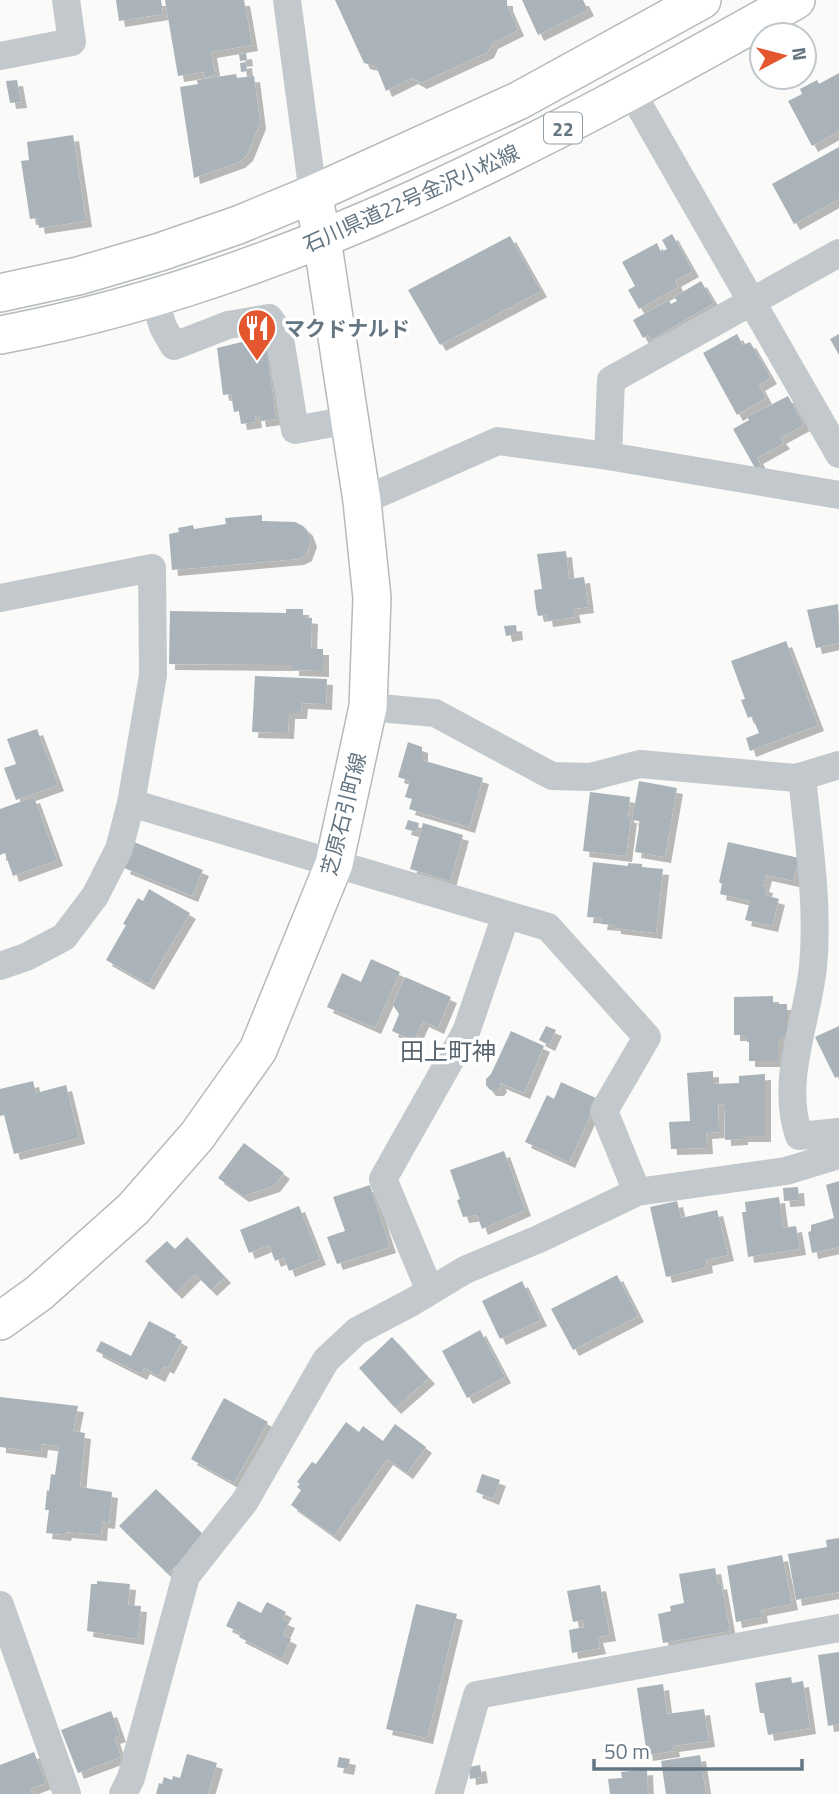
<svg xmlns="http://www.w3.org/2000/svg" width="839" height="1794" font-family="'Titillium Web','Noto Sans JP',sans-serif">
  <style>
    .building { fill: #aab3b9; filter: url(#shadow) }
    .lines { fill: none; stroke-linecap: round; stroke-linejoin: round }
    .major-casing { stroke: #b5babe; stroke-width: 40 }
    .minor { stroke: #c3c8cc; stroke-width: 28 }
    .major { stroke: #fff; stroke-width: 37 }
    .labels { text-anchor: middle; dominant-baseline: central; stroke-width: 7; stroke-linejoin: round; paint-order: stroke }
    .shield { fill: #fff; stroke: #939fa8; stroke-width: 2 }
    .shield-label { font-size: 19px; font-weight: bold; fill: #657683 }
    .street-label { font-size: 21px; fill: #657683; stroke: #fff }
    .poi-label { font-size: 21px; font-weight: bold; fill: #657683; stroke: #fff; text-anchor: start }
    .quarter-label { font-size: 24px; fill: #57646e; stroke: #fff }
  </style>
  <defs>
    <filter id="shadow"><feDropShadow dx="6" dy="6" stdDeviation="0" flood-color="#0004"/></filter>
  </defs>
  <rect width="100%" height="100%" fill="#fafaf8"/>
  <path class="building" d="M116,0H161L163,14L119,21Z
    M165,0H244L252,45L211,52L215,75L205,77L204,72L178,76Z
    M335,0H507V5L518,30L492,43L488,52L421,83L412,78L386,91L376,66L364,63Z
    M522,0H583L588,10L538,35Z
    M246,53L247,60L240,61L239,54Z
    M246,62L247,71L241,72L240,63Z
    M839,73V131L812,146L788,101L802,94L800,89L817,80L819,84Z
    M236,74L237,78L254,76L257,99L260,123L247,155L239,162L194,178L180,87L198,84L197,80Z
    M17,80L21,102L10,103L6,81Z
    M73,135L86,221L39,228L37,218L30,219L21,161L29,160L27,142Z
    M839,147V199L794,224L772,184Z
    M672,234L693,271L675,281L678,287L639,309L628,290L635,286L622,262L657,243L661,252L667,249L662,240Z
    M510,236L541,291L440,345L408,290Z
    M701,281L714,303L651,340L648,335L643,338L633,320L669,300L671,304L677,301L674,297Z
    M737,334L743,345L750,342L771,378L759,385L766,398L737,415L703,353Z
    M839,334V355L830,339Z
    M260,335L261,342H266L276,419L260,421L259,415H255L256,422L241,424L239,411L234,412L231,394L223,395L217,348L246,341L249,344L248,337Z
    M788,396L804,425L780,438L784,443L757,458L761,465L755,468L733,429L749,420L747,417Z
    M262,515V521L295,522L303,526L307,530L311,541L306,555L298,559L172,570L169,534L179,532L178,528L193,525L194,529L226,524L225,518Z
    M566,551L569,579L584,577L588,607L573,609L575,617L547,621L546,615L538,616L536,608L534,590L542,589L537,554Z
    M838,604L839,643L816,648L807,610Z
    M286,609H303V617L312,618L311,649H323V671L293,670V665L169,664L170,611L286,613Z
    M516,625L517,634L506,636L504,626Z
    M786,641L818,725L750,751L746,738L759,733L752,716L748,718L741,700L745,699L731,661Z
    M255,676L327,679L326,704L302,703L301,713H289L288,733L252,732Z
    M37,729L58,785L16,800L4,768L16,764L7,739Z
    M408,742L422,747V760L483,778L469,827L409,809L412,799L405,797L410,781L398,777Z
    M639,781L677,788L665,857L635,852L640,821L632,820Z
    M590,792L630,797L628,817H631L626,856L583,851Z
    M34,797L57,860L13,876L5,853L0,855V809Z
    M408,820L419,823L417,832L405,829Z
    M423,823L463,835L450,881L410,869Z
    M134,842L203,870L192,896L124,868Z
    M728,842L799,858L793,881L766,875L763,886L767,887L765,895L779,899L772,926L745,920L750,901L720,894L722,884L719,882Z
    M593,862L628,866V863L642,864V867L663,869L656,933L615,928V925L601,924L602,918L587,917Z
    M149,889L190,913L148,984L106,960L126,925L123,924L138,898L143,901Z
    M371,959L400,972L375,1028L327,1007L342,973L361,982Z
    M405,977L451,997L438,1028L423,1021L414,1041L392,1031L399,1014L393,1005Z
    M773,996V1004H787V1037H778V1061H749V1042H747L746,1035H734V997Z
    M546,1026L556,1030L549,1045L539,1040Z
    M839,1026V1076L835,1078L815,1037Z
    M511,1031L544,1046L524,1093L500,1083L501,1086L498,1090H490L486,1085V1079L491,1074Z
    M713,1071V1084L739,1083V1076L765,1074V1136H742V1139L725,1140L724,1104L718,1105L719,1132L706,1133L707,1148L671,1149L669,1122L690,1121L687,1073Z
    M33,1081L36,1093L66,1085L79,1138L14,1154L4,1115L0,1116V1089Z
    M561,1082L598,1099L569,1162L525,1142L547,1095L554,1099Z
    M244,1143L284,1173L274,1186L243,1196L218,1178Z
    M504,1151L525,1210L482,1229L477,1215L463,1217L457,1200L460,1199L450,1170Z
    M839,1181V1247L812,1253L808,1232L811,1231V1225L834,1218L826,1185Z
    M370,1185L390,1247L337,1264L327,1237L345,1231L333,1197Z
    M798,1187L799,1200L784,1201L783,1188Z
    M779,1197L783,1228L796,1226L800,1249L748,1257L742,1212H746L745,1202Z
    M677,1201L681,1218L717,1210L728,1255L706,1260L707,1267L666,1277L650,1207Z
    M299,1206L320,1259L289,1271L284,1257L275,1261L269,1245L249,1253L240,1230Z
    M187,1237L225,1277L211,1290L195,1274L176,1293L145,1261L167,1241L175,1249Z
    M617,1275L638,1316L573,1350L551,1309Z
    M522,1281L541,1320L500,1339L482,1301Z
    M149,1321L176,1335L175,1337L182,1341L168,1368L164,1366L159,1376L144,1368L141,1374L96,1351L101,1341L131,1356Z
    M480,1330L505,1377L467,1398L442,1351Z
    M392,1337L429,1378L395,1408L359,1368Z
    M0,1397L78,1406L73,1431L85,1433L80,1487L112,1492L109,1523L102,1522L101,1535L66,1532L65,1535L46,1533L49,1510H45L47,1490L49,1491L51,1474L55,1475L59,1446L42,1444L41,1452L0,1447Z
    M224,1398L268,1422L234,1483L191,1459Z
    M346,1422L359,1432L363,1426L383,1441L395,1424L426,1447L407,1473L387,1459L334,1536L291,1505L301,1490L297,1487L300,1484L297,1482L312,1462L316,1464Z
    M482,1474L500,1480L493,1499L476,1492Z
    M156,1489L205,1536L168,1574L119,1526Z
    M839,1538V1592L796,1600L788,1554L827,1547L826,1540Z
    M782,1555L792,1604L761,1610L762,1617L736,1622L727,1566Z
    M715,1568L718,1584L721,1583L730,1631L663,1643L658,1614L671,1611L670,1606L684,1603L679,1574Z
    M97,1581L130,1584L128,1605L141,1606L138,1639L87,1631L91,1584H97Z
    M600,1585L610,1635L597,1637L600,1648L572,1653L569,1630L584,1627L583,1620L573,1622L567,1591Z
    M238,1601L261,1613L267,1602L286,1612L282,1619L289,1622L283,1635L291,1639L282,1659L239,1637L241,1633L226,1626Z
    M416,1604L457,1614L427,1738L386,1729Z
    M839,1652V1724L828,1726L818,1655Z
    M791,1677L792,1683L803,1681L810,1728L768,1735L764,1713H760L755,1683Z
    M663,1684L667,1714L704,1709L709,1741L673,1746L674,1751L647,1755L637,1688Z
    M111,1711L120,1736L114,1738L121,1757L78,1773L61,1730Z
    M34,1752L46,1783L30,1789L32,1794H0V1765Z
    M187,1754L217,1763L208,1794H156L159,1783L162,1784L164,1777L172,1780L173,1776L180,1778Z
    M700,1755L706,1794H666L661,1761Z
    M339,1757L350,1759L348,1769L337,1767Z
    M480,1765L482,1777L470,1779L469,1767Z
    M647,1769L648,1794H610L608,1779L622,1778L621,1772Z"/>
  <g class="lines">
    <g class="major-casing">
      <path id="major" d="M0,293L78,276L160,252L238,225L313,194L518,101L702,0
        M0,335C286,282 545,141 796,0
        M0,1321L39,1293L133,1209L197,1136L258,1050L334,864L368,707L372,598L362,501L322,239L313,194"/>
    </g>
    <path class="minor" d="M287,0L313,194
      M0,56L72,42L66,0
      M632,93L839,454
      M154,297L163,327L174,346L228,325L269,318L279,332L295,430L349,420
      M608,456L611,380L839,253
      M362,501L498,441L608,456L839,495
      M0,598L152,568L153,675L131,803L119,849L95,896L64,937L26,957L0,966
      M368,707L435,713L552,776L590,777L640,764L796,778L839,765
      M802,776C808,839 819,904 813,967C807,1023 780,1080 799,1136L839,1132
      M131,803L548,927L647,1037L604,1111L637,1192
      M430,1291L383,1179L466,1032L506,915
      M0,1605L67,1794
      M123,1794L131,1778L186,1576L245,1501L326,1360L357,1331L412,1302L465,1270L541,1238L637,1192L786,1171L839,1155
      M449,1794L477,1695L839,1628"/>
    <use href="#major" class="major"/>
  </g>
  <defs>
    <g id="restaurant-pin" transform="scale(2.0125)"><path d="M0 17L-7.5 6A9.5 9.5 0 1 1 7.5 6Z" fill="#e4572e" stroke="#fff"/><path d="M-5-6h1v4h1v-4h1v4h1v-4h1v5L-1.5 .5V6h-2V.5L-5-1ZM5-6V6H3V1.5H1.5Q1.5-4 5-6Z" fill="#fff"/></g>
  </defs>
  <g fill-rule="evenodd">
    <use href="#restaurant-pin" x="257" y="328"/>
  </g>
  <g class="labels">
    <rect class="shield" x="544" y="112.5" width="38" height="31" rx="5"/>
    <g class="shield-label">
      <text x="563" y="128">22</text>
    </g>
    <g class="street-label">
      <text transform="translate(411 198) rotate(-24)">石川県道22号金沢小松線</text>
      <text transform="translate(343 814) rotate(-76)">芝原石引町線</text>
    </g>
    <g class="poi-label">
      <text x="284" y="328">マクドナルド</text>
    </g>
    <g class="quarter-label">
      <text x="448" y="1051">田上町神</text>
    </g>
  </g>
  <g transform="translate(783 56) rotate(83)"><circle r="33" fill="#ffffff" stroke="#c1c8cd" stroke-width="2"/>
  <path d="M0-5L12 26L0 18L-12 26Z" fill="#e4572e"/>
  <text y="-10" font-size="19" font-weight="bold" text-anchor="middle" fill="#657683">N</text>
  </g>
  <path d="M594 1759v10h208v-10" fill="none" stroke="#657683" stroke-width="3.5"/>
  <text x="604" y="1759" font-size="21" fill="#657683" stroke="#ffffff" stroke-width="5" paint-order="stroke">50 m</text>
</svg>
